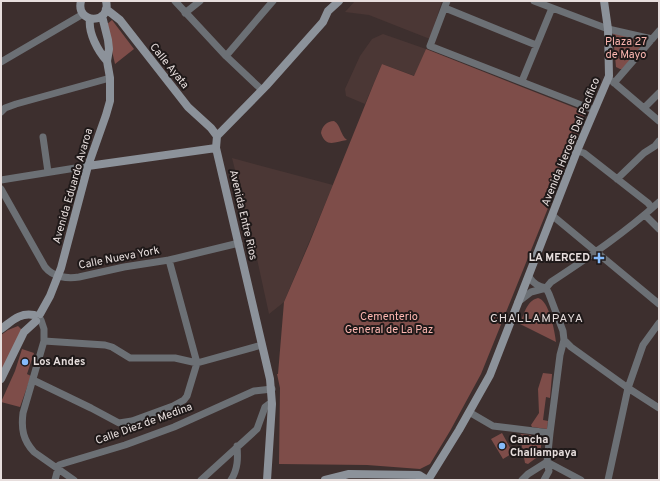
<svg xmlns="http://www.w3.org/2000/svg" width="660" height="481" font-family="Overpass,sans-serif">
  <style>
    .built { fill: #4b3735 }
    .green { fill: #7e4d49 }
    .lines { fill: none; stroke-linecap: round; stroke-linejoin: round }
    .street { stroke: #6c7075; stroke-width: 7 }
    .secondary { stroke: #8c929a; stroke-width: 8 }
    .poi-dot { fill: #85bbfb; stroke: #1f1919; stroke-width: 1.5 }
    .labels { text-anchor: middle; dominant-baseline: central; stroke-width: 4; stroke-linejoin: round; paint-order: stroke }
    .park-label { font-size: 11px; fill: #fdb7b1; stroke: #1f1919 }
    .street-label { font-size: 11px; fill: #e7dedd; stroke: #1f1919 }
    .poi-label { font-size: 11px; font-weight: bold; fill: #e7dedd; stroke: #1f1919; text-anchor: start }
    .neighbourhood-label { font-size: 12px; letter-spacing: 1px; fill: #e7dedd; stroke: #1f1919 }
  </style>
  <rect width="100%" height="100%" fill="#3d2f2e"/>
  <path class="built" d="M355,1H442L430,39L369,15L345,12Z
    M383,34L426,49L415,76L382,64L365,104L346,96L345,89L360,56L372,39Z
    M232,158L333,185L284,302L269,314L254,245Z"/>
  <path class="green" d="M112,20L134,49L115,64L106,25Z
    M614,33L644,40L645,42L623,69H620L616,67L613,35Z
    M426,49L583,111L584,119L481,374L450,431L430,464L420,469L367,465L279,464L280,388L277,374H278L284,302L309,244L374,83L382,64L414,76Z
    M334,121C341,125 340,135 347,140C336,141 326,149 321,133C322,126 327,121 334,121Z
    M538,298C549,300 555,332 556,342L520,324C524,315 526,301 538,298Z
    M18,326L22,330L1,375V335L8,330Z
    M22,349L34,353L27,374L31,376L20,407L1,402L15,371Z
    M543,373L552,374V375L550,398L546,397L543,420L548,421L547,429L532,427L531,425L539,413L538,389Z
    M502,433L513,453L503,459L491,439Z
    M521,434L540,436L542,438L540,455L528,464L525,463L520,436Z"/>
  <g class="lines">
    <path class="street" d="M175,1L226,56L262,90
      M447,1L430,46L594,110
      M534,1L608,29L652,39
      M445,8L536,45
      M185,13L200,1
      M226,56L273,1
      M1,62L83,14
      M522,81L552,8
      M612,81L659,121
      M614,83L659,31
      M644,108L659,93
      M1,112L5,108L16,104L110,78
      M43,137L48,172
      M577,151L584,153L648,203L652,208
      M617,179L644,153L655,146L659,141
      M1,180L88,166
      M1,189L45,267C53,277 67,279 79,277L124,267L169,260L239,243
      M645,215L659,229
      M553,216L659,304
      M529,277C534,284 538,286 546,288L549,294L563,331L564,340L560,355L550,433L547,462L549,471L544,480
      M518,302L531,292L546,288L551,282C589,257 626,232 659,202
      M41,320L44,329V341L23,413C21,429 23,440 34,452L74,480
      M564,340L571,347L628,388L659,408
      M44,341L105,345L112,347L130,358H175L197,363L262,345
      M33,380L91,408L119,423L132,421L173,406L184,400L187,396L197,363L169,260
      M469,412L493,426L550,433
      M547,462L581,480
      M55,480L59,465L65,463L125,445L174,427L254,391L272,389
      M201,480L257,429L265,407L269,404H272
      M231,480C238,469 238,458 237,446
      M522,480L528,474L547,462
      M608,480L628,388L643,345L659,323"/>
    <path class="secondary" d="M81,1C75,24 112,25 106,1
      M106,9L120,20L188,107L211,128L217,136
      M90,19C88,33 98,51 107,61
      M88,166L216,148
      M40,314L50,296L61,268L88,166L106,115L110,101V78L107,61L109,49L108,40L102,16
      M1,329C12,321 20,312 34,315
      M1,379L24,332L36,321
      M267,480L272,404L270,379L216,148L217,136L266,86L323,22L328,11L339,1
      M325,480L349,474L419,475L427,480
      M428,480L459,430L490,375L577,151L609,76L608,29L604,1"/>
  </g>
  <g class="poi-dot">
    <path d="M597 252h4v4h4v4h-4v4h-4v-4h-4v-4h4z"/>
    <circle cx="25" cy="362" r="4"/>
    <circle cx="502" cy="446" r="4"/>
  </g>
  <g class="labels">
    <g class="park-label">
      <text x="626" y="42">Plaza 27<tspan x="626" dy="13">de Mayo</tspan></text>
      <text x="389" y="317">Cementerio<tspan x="389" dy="13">General de La Paz</tspan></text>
    </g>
    <g class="street-label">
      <text transform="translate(169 66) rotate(51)">Calle Ayata</text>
      <text transform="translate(571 142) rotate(-68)">Avenida Heroes Del Pacífico</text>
      <text transform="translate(73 186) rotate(-74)">Avenida Eduardo Avaroa</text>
      <text transform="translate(243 215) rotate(77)">Avenida Entre Rios</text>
      <text transform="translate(119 258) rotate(-11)">Calle Nueva York</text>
      <text transform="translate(144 424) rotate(-20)">Calle Diez de Medina</text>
    </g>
    <g class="poi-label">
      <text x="590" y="258" text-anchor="end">LA MERCED</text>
      <text x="33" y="362">Los Andes</text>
      <text x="510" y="440">Cancha<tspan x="510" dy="13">Challampaya</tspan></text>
    </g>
    <g class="neighbourhood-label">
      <text x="537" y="319">CHALLAMPAYA</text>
    </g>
  </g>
  <rect width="660" height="481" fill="none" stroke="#e7dedd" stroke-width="4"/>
</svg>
